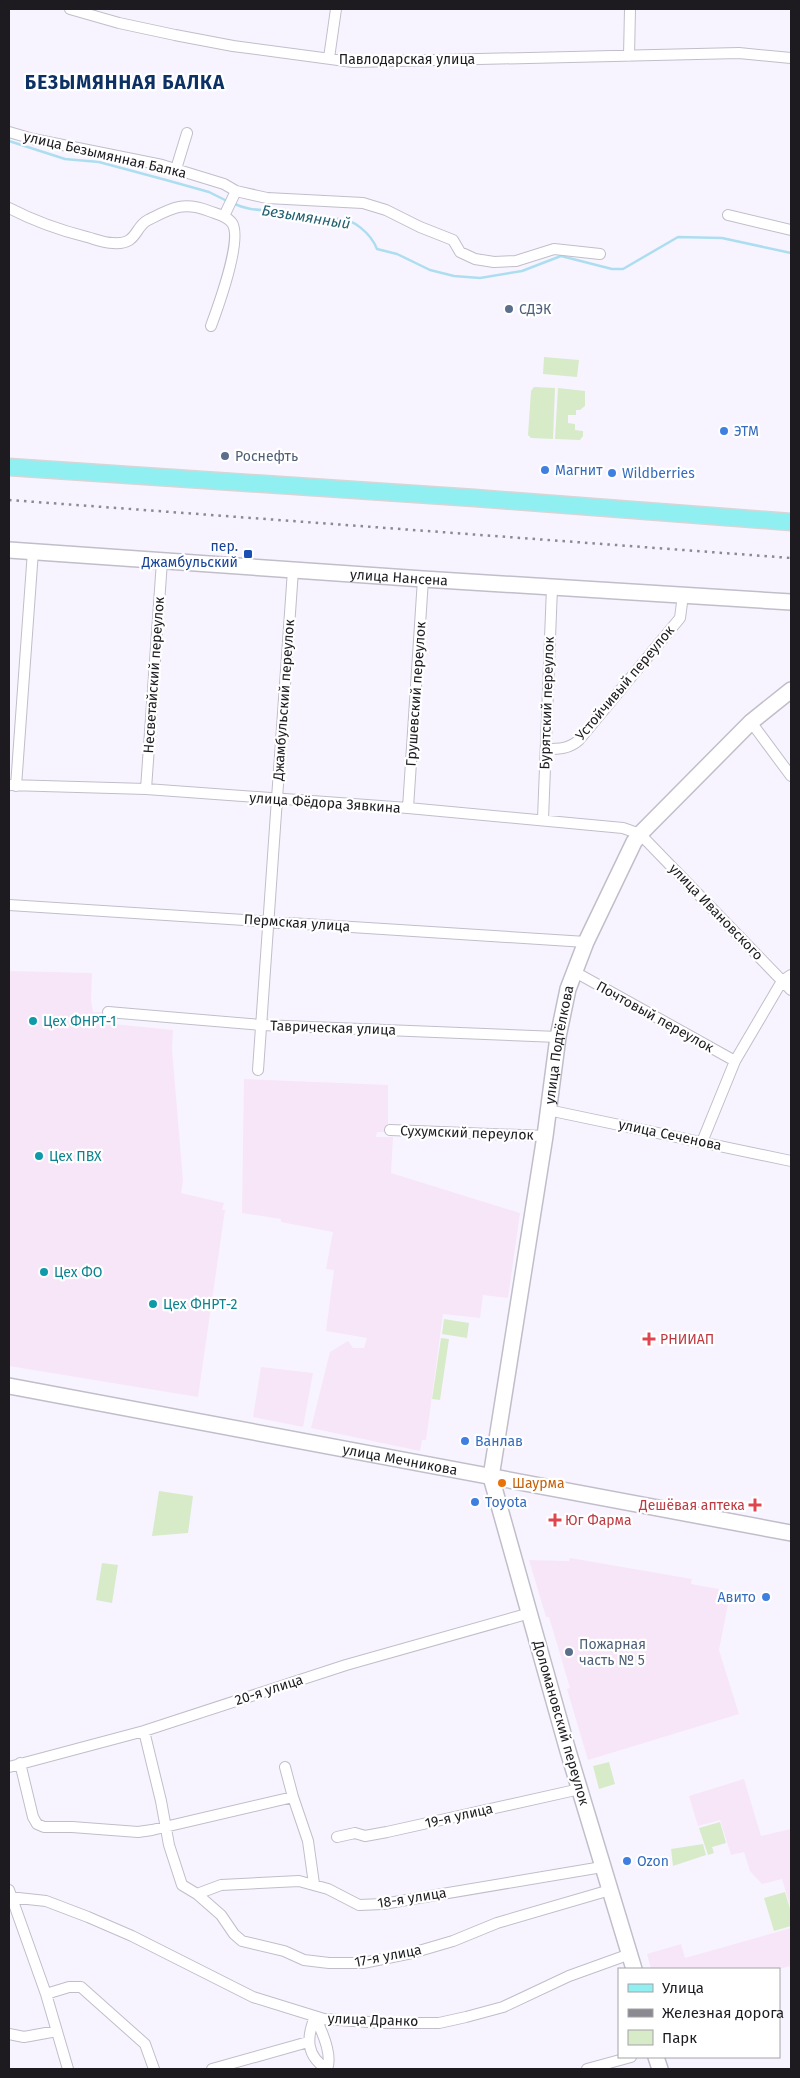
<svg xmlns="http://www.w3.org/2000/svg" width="800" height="2078" font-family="'Fira Sans',sans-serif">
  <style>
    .industrial { fill: #f7e6f8 }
    .green { fill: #d7ebc9 }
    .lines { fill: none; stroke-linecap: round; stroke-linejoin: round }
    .stream { stroke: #addeef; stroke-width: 2.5 }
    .street-casing { stroke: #c1beca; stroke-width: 12 }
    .secondary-casing { stroke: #c1beca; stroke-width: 18 }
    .primary-casing { stroke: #d6d6d7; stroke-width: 19 }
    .street { stroke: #fff; stroke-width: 10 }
    .secondary { stroke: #fff; stroke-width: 15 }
    .primary { stroke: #8feff1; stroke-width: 16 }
    .rail { stroke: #8b8991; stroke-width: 2.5; stroke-dasharray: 2.5 5; stroke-linecap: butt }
    .service-dot { fill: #5c6f8a; stroke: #fff; stroke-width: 2 }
    .shop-dot { fill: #3f7fe0; stroke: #fff; stroke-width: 2 }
    .transit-dot { fill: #1a4fb4; stroke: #fff; stroke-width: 2 }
    .culture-dot { fill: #0f9aa8; stroke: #fff; stroke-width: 2 }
    .health-dot { fill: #e0444e; stroke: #fff; stroke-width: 2 }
    .food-dot { fill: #e8710a; stroke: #fff; stroke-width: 2 }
    .labels { text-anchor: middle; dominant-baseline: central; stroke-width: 4.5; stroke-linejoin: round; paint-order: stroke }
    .street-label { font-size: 14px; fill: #1d1b20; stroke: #fff }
    .service-label { font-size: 14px; fill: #4e5e75; stroke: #fff; text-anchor: start }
    .shop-label { font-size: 14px; fill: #366cbe; stroke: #fff; text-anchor: start }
    .transit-label { font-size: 14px; fill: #164399; stroke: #fff; text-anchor: end }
    .culture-label { font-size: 14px; fill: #0d838f; stroke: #fff; text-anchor: start }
    .health-label { font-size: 14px; fill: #be3a42; stroke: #fff; text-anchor: start }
    .food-label { font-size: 14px; fill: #c56008; stroke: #fff; text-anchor: start }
    .water-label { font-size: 15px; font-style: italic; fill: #226072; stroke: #fff }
    .district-label { font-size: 19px; font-weight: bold; letter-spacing: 1px; fill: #0d3165; stroke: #fff }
  </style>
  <rect width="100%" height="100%" fill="#f7f4ff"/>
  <path class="industrial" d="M9,971L92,973L91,1000L93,1012H102L104,1023L173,1030L172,1049L183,1181L181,1193L224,1203L222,1210H225L198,1397L9,1366Z
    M244,1079L388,1085V1125L386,1132H377L376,1137H393L391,1173L520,1213L508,1298L483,1295L480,1318L443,1314L426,1440H422L420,1451L311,1428L330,1352L348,1341L353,1348H364L367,1338L326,1331L334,1270L326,1269L333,1232L281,1222V1219L242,1213Z
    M261,1367L313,1373L303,1427L253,1417Z
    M570,1558L692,1579L691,1584L719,1589V1592L730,1594L719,1650L739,1714L588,1760L567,1689L570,1688L549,1617H546L529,1560L569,1561Z
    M744,1779L761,1836L791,1829V1909L782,1879L762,1884L750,1871L744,1852L731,1855L720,1820L698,1826L689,1796Z
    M791,1928V1966L779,1969H651L647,1954L681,1944L685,1958Z"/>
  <path class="green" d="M544,357L579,360L577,377L543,374Z
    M534,387L555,388L553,439L531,438L528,435L531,391Z
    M558,388L585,391V406L580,410H576V415H568V423L575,424V430L583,431V436L580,440L555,439Z
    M444,1319L469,1323L467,1338L442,1334Z
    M441,1338L449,1339L440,1400L432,1399Z
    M159,1491L193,1496L188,1533L152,1536Z
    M102,1563L118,1565L112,1603L96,1600Z
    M609,1762L615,1784L599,1789L593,1766Z
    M720,1822L726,1843L712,1847L714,1853L708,1855L699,1828Z
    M703,1844L706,1855L673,1866L671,1849Z
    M785,1892L791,1912V1926L774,1931L764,1898Z"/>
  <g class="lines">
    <path class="stream" d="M9,141L65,159L99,162L166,180L209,192L227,201
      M232,203C252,212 262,209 282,212C292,214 302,219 312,221C320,223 327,220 335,219C353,217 371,234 377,249L397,254L430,270L454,276L480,278L522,271L561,256L612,269H623L678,237L722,238L791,253"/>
    <g class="street-casing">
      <path id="street" d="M70,9L119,23L175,35L233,46L353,62L739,53L791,58
        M629,56L630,9
        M329,58L336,9
        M9,132L33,139L162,165L224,184L236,191L267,198L363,203L386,210L420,227L453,240L460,252L475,259L494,262L516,261L554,249L600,254
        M176,169L187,133
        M9,208C34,221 59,230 87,237C95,239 104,243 113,243C138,245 134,227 148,220C172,208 183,201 209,211C217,214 227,216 232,223C243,239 218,307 211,326
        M728,215L791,230
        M224,216L236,191
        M751,722L791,776
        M546,749C559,749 569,749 579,740L680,618L683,595
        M9,785L146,789L408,808L623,828L640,834L791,990
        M16,786L33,551
        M146,789L162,561
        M408,808L423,579
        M543,819L552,587
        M9,905L586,942
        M575,972L735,1061
        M108,1012L261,1025L558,1037
        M258,1070L293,570
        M548,1110L791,1161
        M390,1130L545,1136
        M702,1142L735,1061L782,981L791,975
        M144,1731L161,1801L169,1845L182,1885L197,1894L221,1915L234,1934L242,1941L284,1951L304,1960L329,1963H363L412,1953L453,1941L497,1923L610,1890
        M20,1763L33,1817L37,1824L44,1827H72L138,1832L152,1830L293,1797
        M9,1767L144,1731L346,1665L530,1613
        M285,1767L293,1797L308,1841L314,1884
        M337,1837L355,1833L365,1836L387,1832L580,1789
        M9,1890L46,1994L68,2069
        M197,1894L221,1885L299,1881L328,1889L359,1905L383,1904L602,1867
        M9,1897L46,1901L88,1917L132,1936L253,1997L324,2019L383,2023H439L466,2017L503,2007L569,1976L630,1954
        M46,1994L69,1987H81L145,2044L154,2069
        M315,2017C306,2038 306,2056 327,2069
        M315,2017C322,2031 333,2055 327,2069
        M9,2034L24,2037L57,2031
        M212,2069L308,2042
        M587,2069L631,2057"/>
    </g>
    <g class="secondary-casing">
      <g id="secondary">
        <path id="s1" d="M9,550L423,579L791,602"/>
        <path id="s2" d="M9,1386L791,1533"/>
        <path id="s3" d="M634,1969L568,1751L491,1477L545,1136L558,1037L568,989L586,942L634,842L640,834L751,722L791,690"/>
        <path d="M656,2057L660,2069"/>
      </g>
    </g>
    <g class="primary-casing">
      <path id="primary" d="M9,467L475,498L791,522"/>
    </g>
    <use href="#street" class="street"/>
    <use href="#secondary" class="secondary"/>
    <use href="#primary" class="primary"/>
    <path class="rail" d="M9,500L791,558"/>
  </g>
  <g class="service-dot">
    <circle cx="509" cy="309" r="5"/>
    <circle cx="225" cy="456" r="5"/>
    <circle cx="569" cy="1652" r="5"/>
  </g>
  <g class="shop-dot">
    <circle cx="724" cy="431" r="5"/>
    <circle cx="545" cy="470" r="5"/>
    <circle cx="612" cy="473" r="5"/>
    <circle cx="465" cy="1441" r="5"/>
    <circle cx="475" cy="1502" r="5"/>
    <circle cx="766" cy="1597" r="5"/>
    <circle cx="627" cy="1861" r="5"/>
  </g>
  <rect class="transit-dot" x="243" y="549" width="10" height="10" rx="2.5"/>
  <g class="culture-dot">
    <circle cx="33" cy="1021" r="5"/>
    <circle cx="39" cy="1156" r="5"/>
    <circle cx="44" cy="1272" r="5"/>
    <circle cx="153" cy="1304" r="5"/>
  </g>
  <g class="health-dot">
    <path d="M646.5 1331.5h5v5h5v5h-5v5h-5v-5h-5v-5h5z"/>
    <path d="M752.5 1497.5h5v5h5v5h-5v5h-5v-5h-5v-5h5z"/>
    <path d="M552.5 1512.5h5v5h5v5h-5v5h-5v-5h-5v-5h5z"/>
  </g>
  <circle class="food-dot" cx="502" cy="1483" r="5"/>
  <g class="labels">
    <g class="street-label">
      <text x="407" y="59">Павлодарская улица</text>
      <text transform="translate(105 155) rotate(13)">улица Безымянная Балка</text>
      <text stroke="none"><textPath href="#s1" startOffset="391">улица Нансена</textPath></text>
      <text transform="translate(154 675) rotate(-86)">Несветайский переулок</text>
      <text transform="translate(625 683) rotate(-50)">Устойчивый переулок</text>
      <text transform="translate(416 694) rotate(-86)">Грушевский переулок</text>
      <text transform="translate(284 700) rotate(-86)">Джамбульский переулок</text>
      <text transform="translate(547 703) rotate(-88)">Бурятский переулок</text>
      <text transform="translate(325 803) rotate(4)">улица Фёдора Зявкина</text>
      <text transform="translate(716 912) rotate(46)">улица Ивановского</text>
      <text transform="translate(297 923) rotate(4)">Пермская улица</text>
      <text transform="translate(655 1017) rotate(29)">Почтовый переулок</text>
      <text transform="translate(333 1028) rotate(2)">Таврическая улица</text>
      <text stroke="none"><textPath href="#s3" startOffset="950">улица Подтёлкова</textPath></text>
      <text transform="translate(467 1133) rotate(2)">Сухумский переулок</text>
      <text transform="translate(670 1135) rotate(12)">улица Сеченова</text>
      <text stroke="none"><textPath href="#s2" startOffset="398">улица Мечникова</textPath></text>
      <text transform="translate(269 1690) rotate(-18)">20-я улица</text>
      <text transform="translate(561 1723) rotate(74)">Доломановский переулок</text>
      <text transform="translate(459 1816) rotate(-13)">19-я улица</text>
      <text transform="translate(412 1898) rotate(-9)">18-я улица</text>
      <text transform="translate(388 1956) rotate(-11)">17-я улица</text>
      <text transform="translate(373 2020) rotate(2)">улица Дранко</text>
    </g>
    <g class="service-label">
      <text x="519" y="309">СДЭК</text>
      <text x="235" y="456">Роснефть</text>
      <text x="579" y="1644">Пожарная<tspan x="579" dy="16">часть № 5</tspan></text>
    </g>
    <g class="shop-label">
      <text x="734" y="431">ЭТМ</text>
      <text x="555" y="470">Магнит</text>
      <text x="622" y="473">Wildberries</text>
      <text x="475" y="1441">Ванлав</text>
      <text x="485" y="1502">Toyota</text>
      <text x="756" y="1597" text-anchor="end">Авито</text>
      <text x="637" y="1861">Ozon</text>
    </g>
    <g class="transit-label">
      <text x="238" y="546">пер.<tspan x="238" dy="16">Джамбульский</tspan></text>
    </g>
    <g class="culture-label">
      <text x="43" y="1021">Цех ФНРТ-1</text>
      <text x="49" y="1156">Цех ПВХ</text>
      <text x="54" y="1272">Цех ФО</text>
      <text x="163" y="1304">Цех ФНРТ-2</text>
    </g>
    <g class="health-label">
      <text x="660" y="1339">РНИИАП</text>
      <text x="745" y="1505" text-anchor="end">Дешёвая аптека</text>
      <text x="565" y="1520">Юг Фарма</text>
    </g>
    <g class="food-label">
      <text x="512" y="1483">Шаурма</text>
    </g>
    <g class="water-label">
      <text transform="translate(306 217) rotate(9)">Безымянный</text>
    </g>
    <g class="district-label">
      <text x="125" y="82">БЕЗЫМЯННАЯ БАЛКА</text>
    </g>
  </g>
  <rect width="800" height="2078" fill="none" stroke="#1d1b20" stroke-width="20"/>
  <rect x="618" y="1968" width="162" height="90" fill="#ffffff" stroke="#a5a4a6"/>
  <rect x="628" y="1984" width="25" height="8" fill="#8feff1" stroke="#a5a4a6"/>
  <text x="662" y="1993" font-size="15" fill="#1d1b20">Улица</text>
  <rect x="628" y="2009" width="25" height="8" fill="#8b8991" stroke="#a5a4a6"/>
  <text x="662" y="2018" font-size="15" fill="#1d1b20">Железная дорога</text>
  <rect x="628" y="2030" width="25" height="15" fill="#d7ebc9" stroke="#a5a4a6"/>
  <text x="662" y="2043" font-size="15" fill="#1d1b20">Парк</text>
</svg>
